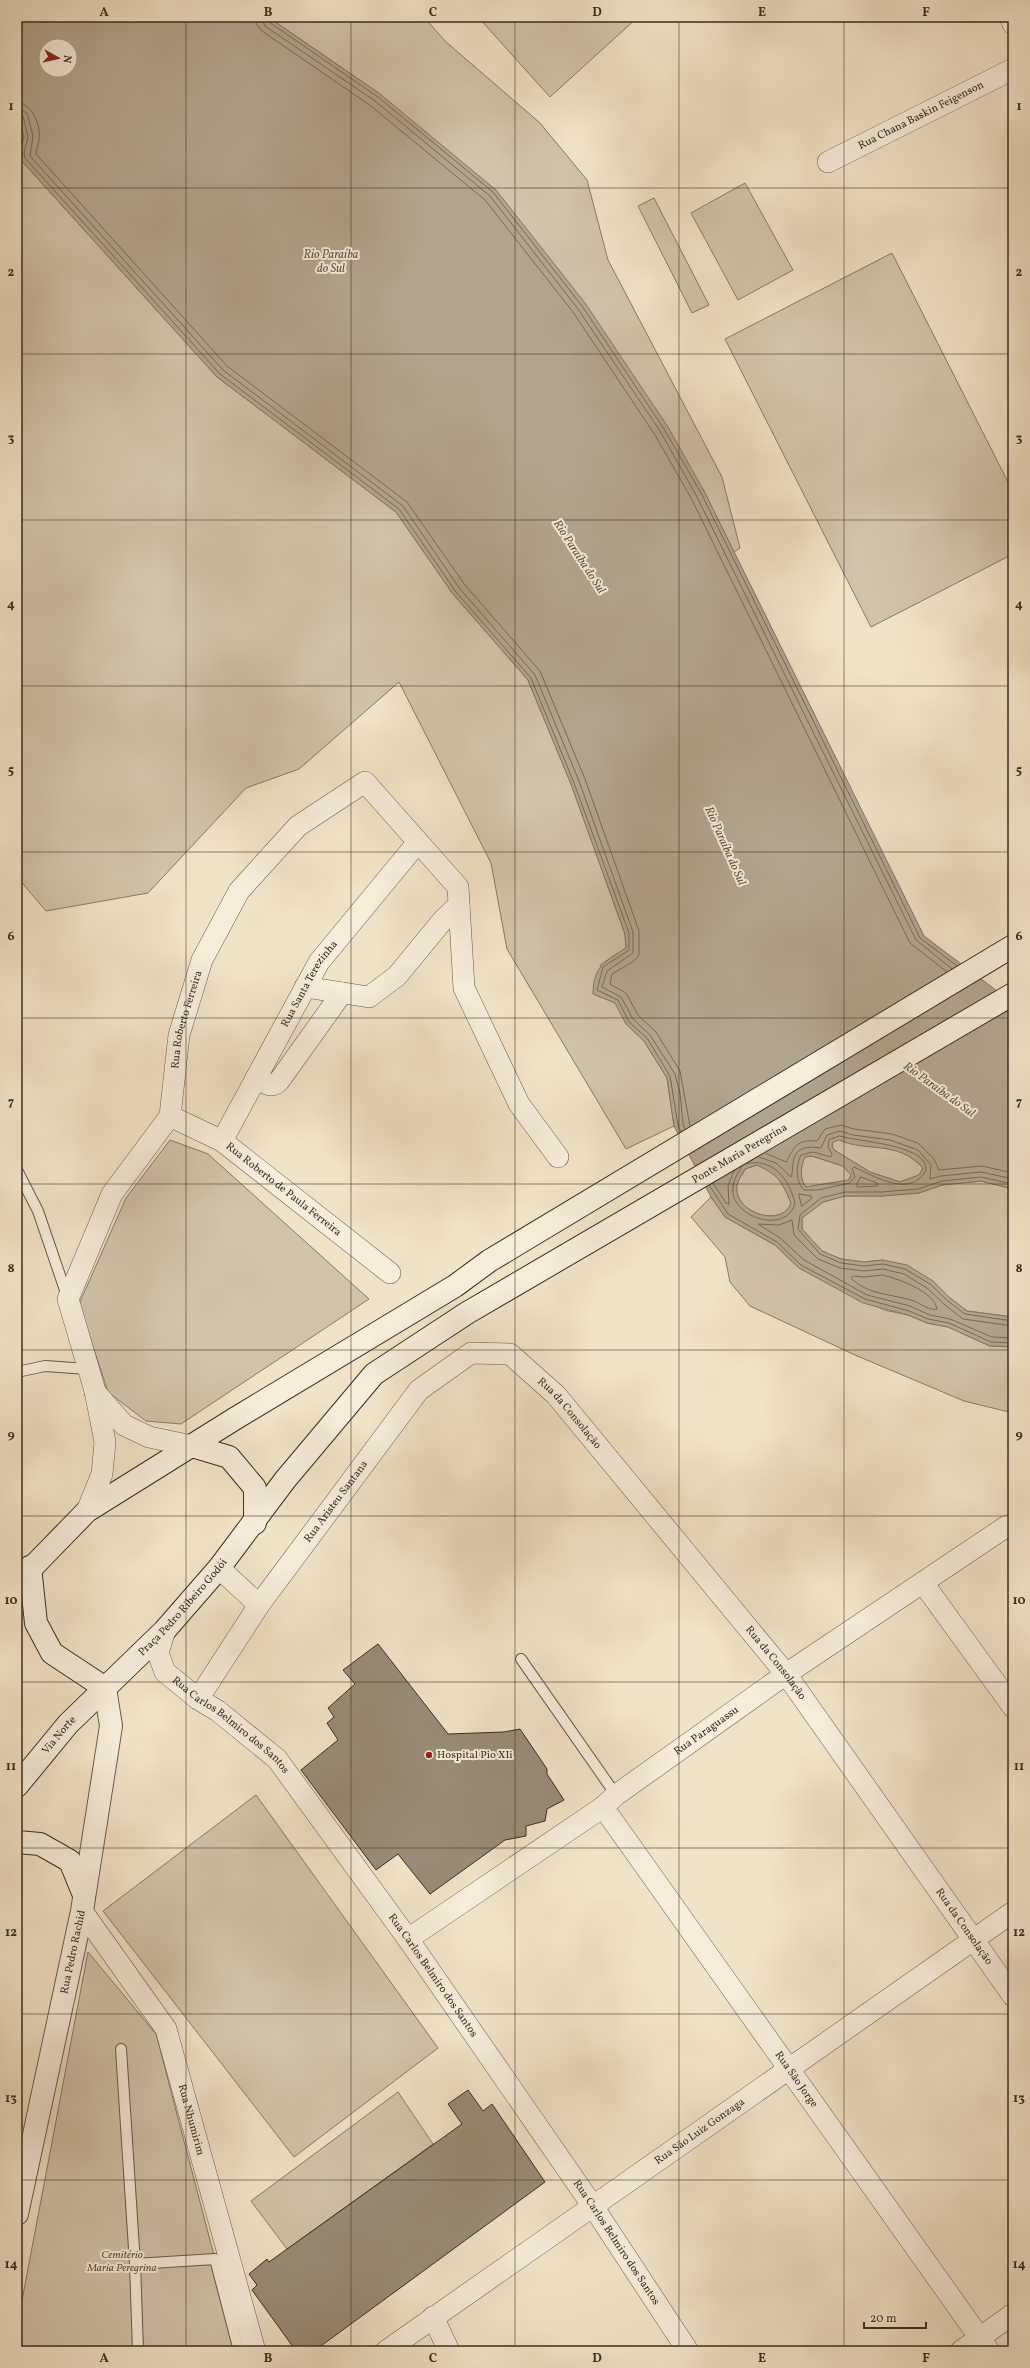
<svg xmlns="http://www.w3.org/2000/svg" width="1030" height="2368" font-family="Vollkorn,serif">
  <style>
    .green { fill: #d1c4ab; stroke: #847967 }
    .water { fill: #b2a58f; stroke: #817564; fill-rule: evenodd }
    .lines { fill: none; stroke-linecap: round; stroke-linejoin: round }
    .shore { stroke: #746a59; stroke-width: 1 }
    .building { fill: #988c78; stroke: #372e23 }
    .service-casing { stroke: #665b4c; stroke-width: 12 }
    .minor-casing { stroke: #665b4c; stroke-width: 22 }
    .tertiary-casing { stroke: #665b4c; stroke-width: 24 }
    .secondary-casing { stroke: #372e23; stroke-width: 24 }
    .service { stroke: #f6eddb; stroke-width: 10 }
    .minor { stroke: #f6eddb; stroke-width: 21 }
    .tertiary { stroke: #f6eddb; stroke-width: 22 }
    .secondary { stroke: #f6eddb; stroke-width: 22 }
    .grid { fill: none; stroke: #372e23; stroke-width: 1; stroke-opacity: 0.55 }
    .poi-dot { fill: #8f2418; stroke: #f6eddb; stroke-width: 1.5 }
    .labels { text-anchor: middle; dominant-baseline: central; stroke-width: 4; stroke-linejoin: round; paint-order: stroke }
    .street-label { font-size: 11px; fill: #372e23; stroke: #f6eddb }
    .poi-label { font-size: 11px; fill: #372e23; stroke: #f6eddb; text-anchor: start }
    .park-label { font-size: 11px; font-style: italic; fill: #564c3e; stroke: #f6eddb }
    .water-label { font-size: 12px; font-style: italic; fill: #5c5243; stroke: #f6eddb }
    .neatline { fill: none; stroke: #372e23; stroke-width: 1.5 }
    .grid-label { font-size: 13px; text-anchor: middle; font-weight: bold; fill: #372e23 }
  </style>
  <rect width="100%" height="100%" fill="#f1e3c7"/>
  <filter id="stains"><feTurbulence type="fractalNoise" baseFrequency=".005" numOctaves="4"/><feColorMatrix values="0 0 0 0 .2 0 0 0 0 .09 0 0 0 0 .02 0 0 0 .5 -.17"/></filter>
  <radialGradient id="worn" r=".72"><stop offset=".6" stop-color="#630" stop-opacity="0"/><stop offset="1" stop-color="#630" stop-opacity=".3"/></radialGradient>
  <path class="green" d="M268,17H424L445,41L540,123L587,180L608,260L722,477L740,548L734,552L704,491L380,94Z
    M478,17H638L550,97Z
    M17,111L24,137L20,153L21,160L217,377L396,512L453,594L528,680L571,784L625,934L626,948L600,965L626,1024L644,1041L667,1078L674,1126L626,1149L507,949L491,863L399,682L299,769L246,788L148,893L46,911L17,877Z
    M745,183L793,270L738,300L691,213Z
    M654,198L709,305L692,313L638,206Z
    M892,253L1013,492V554L871,627L725,339Z
    M839,1139C868,1153 897,1139 923,1168L919,1175L900,1182L870,1172L834,1150L832,1146L833,1141Z
    M170,1140L208,1154L369,1299L181,1424L146,1421L108,1392L79,1304L126,1198Z
    M812,1156L843,1166L851,1175L849,1180L806,1187C799,1179 800,1166 805,1157Z
    M757,1165C779,1175 782,1182 791,1203C782,1229 732,1212 737,1185C738,1179 743,1174 745,1169Z
    M981,1181L1013,1189V1317L967,1311L950,1298L933,1281L883,1260L864,1262L841,1259L822,1251L802,1229V1218L823,1202L845,1196H881L919,1193L942,1185Z
    M711,1197L725,1217L775,1245L799,1268L884,1310L908,1315L927,1323L948,1327L990,1346L1013,1347V1413L964,1401L855,1355L750,1306L730,1282L725,1257L691,1217Z
    M256,1795L438,2048L294,2157L103,1911Z
    M88,1952L156,2034L239,2351H17V2327Z
    M398,2092L433,2144L287,2249L251,2201Z"/>
  <path class="water" d="M17,17H268L380,94L496,190L585,303L668,427L704,491L924,936L1013,1003V1189L981,1181L942,1185L919,1193L881,1196H845L823,1202L802,1218V1229L822,1251L841,1259L864,1262L883,1260L907,1265L933,1281L950,1298L967,1311L1013,1317V1347L990,1346L948,1327L927,1323L908,1315L863,1303L799,1268L775,1245L725,1217L711,1197L674,1126L667,1078L644,1041L626,1024L615,1003L593,994C593,967 605,961 626,948L625,934L571,784L528,680L453,594L396,512L217,377L21,160L20,153L24,137L17,111ZM46,46H70V70H46ZM839,1140C868,1153 896,1139 923,1168L919,1175L900,1182L870,1172L834,1150L832,1146L833,1142ZM812,1156L843,1166L851,1175L849,1180L806,1187C799,1179 801,1166 805,1157ZM757,1165C779,1175 782,1182 791,1203C782,1229 732,1212 737,1185C738,1179 743,1174 745,1169Z"/>
  <g class="lines">
    <path class="shore" d="M255,17L257,25L262,31L371,106L485,200L573,312L655,435L691,498L910,943L947,972
      M261,17L265,26L375,101L490,196L578,309L660,431L696,495L916,940L952,969
      M266,17L269,22L378,97L493,192L582,306L664,429L701,493L920,938L957,966
      M17,102C32,103 41,125 39,139C39,144 36,149 36,154L227,366L407,502L465,585L540,671L585,779L639,931V955L634,961L612,974L610,984L626,993L638,1015L656,1032L680,1071L690,1126
      M17,108L27,113L33,136L30,156L223,370L403,506L460,589L535,675L579,781L633,932V953L607,971L602,987L621,997L633,1019L650,1035L675,1074L680,1093L683,1124L685,1129
      M17,113L23,116L28,137L24,153L25,158L220,374L399,509L456,592L531,678L574,783L629,933V950L603,967L597,990L618,1000L629,1022L647,1038L670,1076L678,1125L681,1132
      M840,1136C857,1142 928,1144 926,1170C911,1199 874,1176 854,1167L852,1169L855,1177L850,1183L818,1190H804C795,1181 796,1166 801,1155L813,1152L831,1157L832,1154L828,1147L829,1140Z
      M765,1153L786,1162C795,1147 796,1139 817,1141L825,1129L841,1125L854,1129L892,1134L918,1143L934,1159L939,1170L982,1166L1013,1173
      M759,1157L776,1163L791,1177C793,1173 792,1169 793,1164C794,1147 808,1146 821,1148L827,1135L840,1131L853,1135L890,1140L918,1150L931,1165L930,1179L941,1176L981,1172L1013,1179
      M742,1166C739,1172 734,1178 733,1186C728,1217 787,1236 795,1203C789,1179 773,1157 745,1164
      M861,1177L877,1183V1186L857,1187V1184Z
      M713,1183L726,1203L729,1204L728,1185L734,1171
      M1013,1184L981,1177L942,1181L918,1189L881,1192H845L821,1198L800,1215L798,1229L820,1254L841,1263L864,1266L883,1264L905,1269L930,1284L948,1301L965,1314L1013,1321
      M709,1185L728,1214L777,1242L801,1265L865,1299L909,1311L928,1319L949,1323L991,1342L1013,1343
      M799,1194L811,1196L812,1198L802,1206Z
      M883,1275C898,1279 934,1291 937,1309C930,1311 921,1304 914,1301C893,1294 867,1295 851,1278L853,1276L864,1277Z
      M1013,1326L963,1319L945,1305L927,1288L904,1274L883,1269L864,1271L840,1268L818,1259L794,1235L792,1220L779,1225L758,1224L780,1238L804,1260L867,1295L910,1306L930,1315L950,1319L992,1337L1013,1338"/>
  </g>
  <path class="building" d="M378,1644L448,1734L504,1732L520,1729L547,1769V1774L564,1800L547,1809L545,1821L526,1826V1836L505,1840L430,1894L398,1854L376,1870L301,1770L338,1740L327,1723L334,1717L328,1708L355,1684L343,1670Z
    M468,2090L483,2111L492,2104L545,2182L314,2351H296L252,2290L257,2285L249,2274L267,2259L269,2262L462,2124L448,2104Z"/>
  <g class="lines">
    <g class="service-casing">
      <path id="service" d="M17,1170L38,1211L67,1296
        M17,1372L45,1366L87,1369
        M521,1659L616,1795
        M121,2049L135,2264L138,2351
        M135,2264L215,2259L239,2351"/>
    </g>
    <g class="minor-casing">
      <g id="minor">
        <path d="M1010,17L1013,24"/>
        <path id="s1" d="M828,162L1013,69"/>
        <path d="M305,987L369,997L397,976L443,920L459,905"/>
        <path d="M256,1078C265,1083 271,1089 279,1081L342,993"/>
        <path id="s2" d="M170,1116L222,1141L390,1273"/>
        <path id="s3" d="M222,1141L319,962L418,842"/>
        <path d="M95,1392L124,1425L149,1437L192,1446"/>
        <path id="s4" d="M87,1511L102,1474L105,1442L95,1391L68,1299L112,1194L170,1116L179,1035L202,960L239,891L298,826L365,782L458,887L464,988L519,1104L558,1157"/>
        <path d="M219,1568L259,1605"/>
        <path d="M923,1583L1013,1707"/>
        <path id="s5" d="M165,1630L158,1653L165,1672L198,1699L218,1711L277,1759L408,1939L592,2205L688,2351"/>
        <path id="s6" d="M198,1699L259,1605L419,1390L471,1353L510,1354L556,1395L786,1674L1013,1996"/>
        <path id="s7" d="M603,1807L989,2351"/>
        <path id="s8" d="M82,1911L166,2029L255,2351"/>
        <path id="s9" d="M408,1939L603,1807L616,1795L786,1674L1007,1526L1013,1530"/>
        <path d="M433,2317L449,2351"/>
        <path id="s10" d="M386,2351L1013,1912"/>
        <path d="M961,2351L1013,2314"/>
      </g>
    </g>
    <g class="tertiary-casing">
      <g id="tertiary">
        <path id="s11" d="M17,2214L82,1911L111,1726L105,1688"/>
      </g>
    </g>
    <g class="secondary-casing">
      <g id="secondary">
        <path d="M192,1446L229,1457L255,1488V1523"/>
        <path d="M30,1567L36,1623L52,1653L105,1688"/>
        <path d="M17,1583L87,1511L236,1418L455,1286L489,1261L1013,946"/>
        <path id="s12" d="M17,1786L68,1724L165,1630L219,1568L285,1480L374,1374L467,1313L1013,994"/>
        <path d="M17,1842L40,1844L70,1861L84,1895"/>
      </g>
    </g>
    <use href="#service" class="service"/>
    <use href="#minor" class="minor"/>
    <use href="#tertiary" class="tertiary"/>
    <use href="#secondary" class="secondary"/>
  </g>
  <path class="grid" d="M186,17V2351M351,17V2351M515,17V2351M679,17V2351M844,17V2351M17,188H1013M17,354H1013M17,520H1013M17,686H1013M17,852H1013M17,1018H1013M17,1184H1013M17,1350H1013M17,1516H1013M17,1682H1013M17,1848H1013M17,2014H1013M17,2180H1013"/>
  <circle class="poi-dot" cx="429" cy="1755" r="4"/>
  <g class="labels">
    <g class="street-label">
      <text stroke="none"><textPath href="#s1" startOffset="104">Rua Chana Baskin Feigenson</textPath></text>
      <text stroke="none"><textPath href="#s3" startOffset="180">Rua Santa Terezinha</textPath></text>
      <text stroke="none"><textPath href="#s4" startOffset="529">Rua Roberto Ferreira</textPath></text>
      <text stroke="none"><textPath href="#s12" startOffset="973">Ponte Maria Peregrina</textPath></text>
      <text stroke="none"><textPath href="#s2" startOffset="136">Rua Roberto de Paula Ferreira</textPath></text>
      <text stroke="none"><textPath href="#s6" startOffset="567">Rua da Consolação</textPath></text>
      <text stroke="none"><textPath href="#s6" startOffset="241">Rua Aristeu Santana</textPath></text>
      <text stroke="none"><textPath href="#s12" startOffset="244">Praça Pedro Ribeiro Godói</textPath></text>
      <text stroke="none"><textPath href="#s6" startOffset="891">Rua da Consolação</textPath></text>
      <text stroke="none"><textPath href="#s5" startOffset="129">Rua Carlos Belmiro dos Santos</textPath></text>
      <text stroke="none"><textPath href="#s9" startOffset="364">Rua Paraguassu</textPath></text>
      <text stroke="none"><textPath href="#s12" startOffset="66">Via Norte</textPath></text>
      <text stroke="none"><textPath href="#s6" startOffset="1215">Rua da Consolação</textPath></text>
      <text stroke="none"><textPath href="#s11" startOffset="268">Rua Pedro Rachid</textPath></text>
      <text stroke="none"><textPath href="#s5" startOffset="453">Rua Carlos Belmiro dos Santos</textPath></text>
      <text stroke="none"><textPath href="#s7" startOffset="334">Rua São Jorge</textPath></text>
      <text stroke="none"><textPath href="#s8" startOffset="239">Rua Nhumirim</textPath></text>
      <text stroke="none"><textPath href="#s10" startOffset="383">Rua São Luiz Gonzaga</textPath></text>
      <text stroke="none"><textPath href="#s5" startOffset="777">Rua Carlos Belmiro dos Santos</textPath></text>
    </g>
    <g class="poi-label">
      <text x="437" y="1755">Hospital Pio XIi</text>
    </g>
    <g class="park-label">
      <text x="122" y="2255">Cemitério<tspan x="122" dy="13">Maria Peregrina</tspan></text>
    </g>
    <g class="water-label">
      <text x="331" y="255">Rio Paraíba<tspan x="331" dy="14">do Sul</tspan></text>
      <text transform="translate(579 557) rotate(57)">Rio Paraíba do Sul</text>
      <text transform="translate(725 846) rotate(66)">Rio Paraíba do Sul</text>
      <text transform="translate(939 1090) rotate(36)">Rio Paraíba do Sul</text>
    </g>
  </g>
  <rect width="1030" height="2368" fill="none" stroke="#f1e3c7" stroke-width="44"/>
  <g transform="translate(58 58) rotate(98)"><circle r="19" fill="#f6eddb" stroke="#aaa191"/>
  <path d="M0-3L7 15L0 10L-7 15Z" fill="#8f2418"/>
  <text y="-6" font-size="11" font-weight="bold" text-anchor="middle" fill="#372e23">N</text>
  </g>
  <path d="M864 2322v6h62v-6" fill="none" stroke="#372e23" stroke-width="2"/>
  <text x="870" y="2322" font-size="12" fill="#372e23" stroke="#f6eddb" stroke-width="3" paint-order="stroke">20 m</text>
  <rect x="22" y="22" width="986" height="2324" class="neatline"/>
  <g class="grid-label">
    <text x="104" y="16">A</text>
    <text x="268" y="16">B</text>
    <text x="433" y="16">C</text>
    <text x="597" y="16">D</text>
    <text x="762" y="16">E</text>
    <text x="926" y="16">F</text>
    <text x="11" y="110">1</text>
    <text x="1019" y="110">1</text>
    <text x="11" y="276">2</text>
    <text x="1019" y="276">2</text>
    <text x="11" y="442">3</text>
    <text x="1019" y="442">3</text>
    <text x="11" y="608">4</text>
    <text x="1019" y="608">4</text>
    <text x="11" y="774">5</text>
    <text x="1019" y="774">5</text>
    <text x="11" y="940">6</text>
    <text x="1019" y="940">6</text>
    <text x="11" y="1106">7</text>
    <text x="1019" y="1106">7</text>
    <text x="11" y="1272">8</text>
    <text x="1019" y="1272">8</text>
    <text x="11" y="1438">9</text>
    <text x="1019" y="1438">9</text>
    <text x="11" y="1604">10</text>
    <text x="1019" y="1604">10</text>
    <text x="11" y="1770">11</text>
    <text x="1019" y="1770">11</text>
    <text x="11" y="1936">12</text>
    <text x="1019" y="1936">12</text>
    <text x="11" y="2102">13</text>
    <text x="1019" y="2102">13</text>
    <text x="11" y="2268">14</text>
    <text x="1019" y="2268">14</text>
    <text x="104" y="2362">A</text>
    <text x="268" y="2362">B</text>
    <text x="433" y="2362">C</text>
    <text x="597" y="2362">D</text>
    <text x="762" y="2362">E</text>
    <text x="926" y="2362">F</text>
  </g>
  <rect width="100%" height="100%" filter="url(#stains)"/>
  <rect width="100%" height="100%" fill="url(#worn)"/>
</svg>
